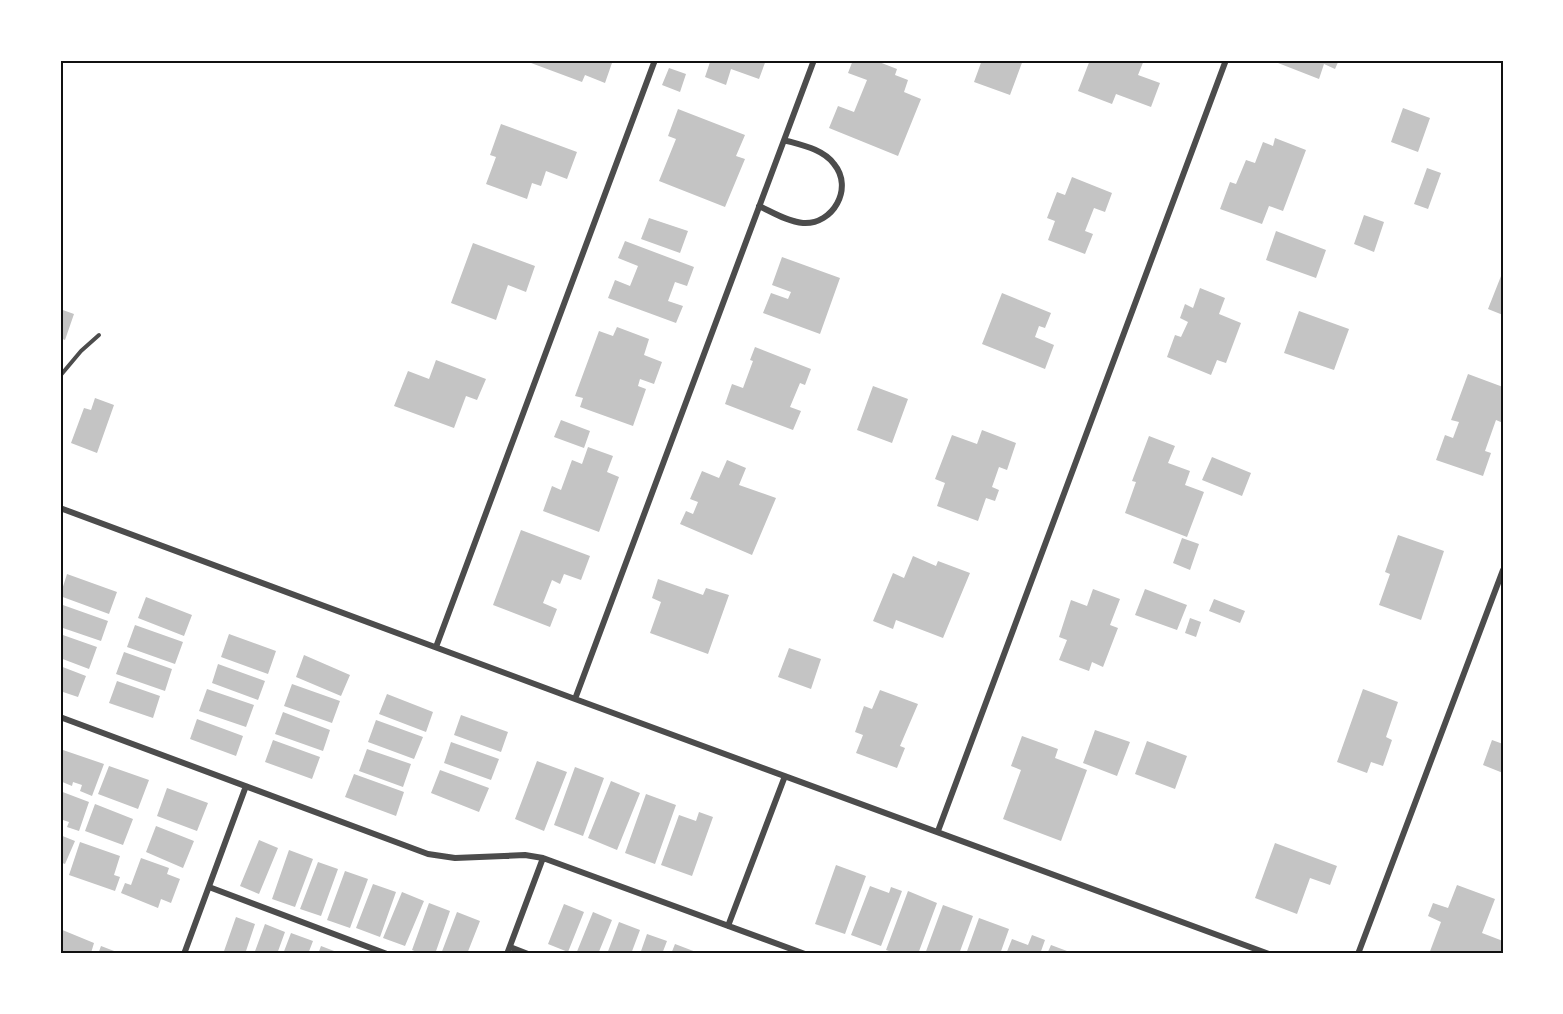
<svg xmlns="http://www.w3.org/2000/svg" width="1563" height="1014" font-family="'Titillium Web',sans-serif">
  <style>
    .building { fill: #c4c4c4 }
    .lines { fill: none; stroke-linecap: round; stroke-linejoin: round }
    .service { stroke: #4c4c4c; stroke-width: 4 }
    .minor { stroke: #4c4c4c; stroke-width: 6 }
    .neatline { fill: none; stroke: #111; stroke-width: 2 }
  </style>
  <rect width="100%" height="100%" fill="#fff"/>
  <path class="building" d="M523,60H613L605,83L585,75L582,82Z
    M705,60H766L759,79L731,69L726,85L705,77L710,62Z
    M853,60H874L897,69L895,75L908,80L904,92L921,99L898,156L829,128L838,106L854,112L867,80L848,73Z
    M982,60H1023L1010,95L974,82Z
    M1090,60H1144L1138,75L1160,83L1151,107L1116,94L1112,104L1078,91Z
    M1279,60H1339L1335,69L1324,64L1319,79L1278,63Z
    M669,68L686,74L680,92L662,85Z
    M1403,108L1430,118L1418,152L1391,142Z
    M678,109L745,135L736,156L745,159L725,207L659,181L676,139L668,136Z
    M501,124L577,152L567,179L546,171L541,186L532,183L527,199L486,184L496,157L490,155Z
    M1275,138L1306,150L1283,211L1269,206L1262,224L1220,209L1230,182L1236,184L1246,160L1255,163L1263,142L1273,146Z
    M1427,168L1441,173L1428,209L1414,204Z
    M1072,177L1112,193L1105,212L1094,208L1085,231L1093,234L1085,254L1048,240L1055,221L1047,218L1057,192L1065,195Z
    M1364,215L1384,222L1374,252L1354,244Z
    M649,218L688,231L680,253L641,239Z
    M1276,231L1326,250L1316,278L1266,260Z
    M625,241L694,267L687,286L675,282L668,301L683,306L676,323L608,298L615,280L630,286L638,266L618,258Z
    M473,243L535,266L526,292L508,285L496,320L451,303Z
    M782,257L840,278L820,334L763,313L771,293L788,299L791,292L772,285Z
    M1503,271V315L1488,309Z
    M1200,288L1225,298L1219,314L1241,323L1226,363L1217,360L1211,375L1167,357L1175,335L1181,337L1188,322L1180,318L1185,304L1193,308Z
    M1002,293L1051,313L1045,328L1039,326L1035,337L1054,345L1045,369L982,344Z
    M60,309L74,314L65,340L60,338Z
    M1299,311L1349,329L1334,370L1284,353Z
    M617,327L649,339L644,355L662,362L654,384L640,379L638,386L646,389L633,426L580,407L583,398L575,396L599,331L613,336Z
    M755,347L811,369L805,385L800,383L790,407L801,411L793,430L725,404L732,384L743,388L753,361L750,360Z
    M436,360L486,379L477,400L466,396L454,428L394,406L408,371L429,379Z
    M1468,374L1503,387V423L1496,420L1485,451L1491,453L1483,476L1436,460L1445,435L1453,438L1459,422L1451,420Z
    M873,386L908,399L892,443L857,430Z
    M95,398L114,405L97,453L71,443L84,408L91,410Z
    M561,420L590,431L584,448L554,437Z
    M982,430L1016,443L1007,470L999,467L992,487L999,490L995,501L986,498L978,521L937,506L945,483L935,479L952,435L977,444Z
    M1149,436L1175,446L1168,463L1190,471L1185,485L1204,492L1187,537L1125,513L1136,482L1132,481Z
    M588,447L613,456L607,472L619,477L599,532L543,511L552,486L561,490L572,460L582,464Z
    M1212,457L1251,473L1242,496L1202,480Z
    M727,460L746,468L739,485L776,498L752,555L680,524L686,511L693,514L698,502L690,499L702,471L719,478Z
    M521,530L590,556L581,580L564,574L560,584L552,580L543,603L557,609L550,627L493,605Z
    M1398,535L1444,551L1421,620L1379,605L1390,574L1385,572Z
    M1182,538L1199,544L1190,570L1173,563Z
    M913,556L936,566L938,561L970,573L943,638L896,620L893,629L873,621L893,573L904,578Z
    M67,574L117,592L109,614L60,596Z
    M658,579L703,595L706,588L729,595L708,654L650,633L661,602L652,598Z
    M1093,589L1120,599L1110,625L1118,628L1103,667L1092,662L1089,671L1059,660L1067,640L1059,637L1071,600L1087,606Z
    M1145,589L1187,605L1177,630L1135,615Z
    M146,597L192,615L184,636L138,618Z
    M1214,599L1245,611L1240,623L1209,611Z
    M60,604L108,621L101,641L60,627Z
    M1190,618L1201,622L1196,637L1185,633Z
    M135,625L183,642L175,664L127,647Z
    M60,634L97,647L89,669L60,658Z
    M229,634L276,651L268,674L221,657Z
    M789,648L821,659L811,689L778,677Z
    M124,652L172,669L165,691L116,674Z
    M304,655L350,675L341,696L296,677Z
    M218,664L265,681L258,700L212,683Z
    M60,666L86,676L78,697L60,691Z
    M117,681L160,696L153,718L109,703Z
    M292,684L340,701L332,723L284,706Z
    M207,689L254,705L246,727L199,711Z
    M1363,689L1398,702L1386,737L1392,740L1383,766L1371,762L1367,773L1337,762Z
    M880,690L918,704L900,746L905,748L897,768L856,753L863,735L855,732L864,706L872,709Z
    M387,694L433,712L426,732L379,714Z
    M283,712L330,730L323,751L275,734Z
    M461,715L508,732L501,752L454,735Z
    M197,719L243,736L236,756L190,739Z
    M376,720L423,737L414,759L368,742Z
    M1095,730L1130,742L1117,776L1083,763Z
    M1022,736L1058,749L1055,758L1087,770L1061,841L1003,819L1021,770L1011,766Z
    M273,740L320,757L312,779L265,762Z
    M1492,740L1503,744V773L1483,765Z
    M1147,741L1187,756L1175,789L1135,774Z
    M451,742L499,759L491,780L444,763Z
    M367,749L411,764L403,787L359,771Z
    M63,750L104,764L92,796L80,791L82,785L73,782L72,786L60,781V759Z
    M537,761L567,772L544,831L515,819Z
    M109,766L149,780L138,809L98,794Z
    M575,767L604,778L583,836L554,825Z
    M440,770L489,788L479,812L431,793Z
    M354,774L404,792L396,816L345,797Z
    M611,781L640,793L617,850L588,838Z
    M167,788L208,803L197,831L157,816Z
    M60,791L89,802L79,831L67,827L69,822L60,819Z
    M646,794L676,805L655,864L625,853Z
    M95,804L133,819L123,845L85,831Z
    M699,812L713,817L692,876L661,865L679,815L696,821Z
    M156,826L194,841L183,868L146,852Z
    M60,835L75,841L65,864L60,862Z
    M259,840L278,848L259,894L240,886Z
    M80,842L120,856L114,875L120,877L115,891L69,875Z
    M1275,843L1337,866L1330,885L1310,878L1297,914L1255,898Z
    M289,850L313,859L295,907L272,899Z
    M141,858L169,868L167,874L180,879L171,903L161,899L158,908L121,893L125,883L131,885Z
    M318,862L338,869L321,916L300,909Z
    M836,865L866,876L845,934L815,924Z
    M345,871L368,879L350,928L327,920Z
    M373,884L396,892L380,937L356,928Z
    M1457,885L1495,899L1482,933L1503,941L1501,954H1429L1441,922L1428,916L1433,903L1448,908Z
    M870,886L889,893L891,887L902,891L881,946L851,935Z
    M908,891L937,903L918,954H898L886,950Z
    M402,892L424,901L405,946L383,938Z
    M429,903L450,911L435,954H422L412,950Z
    M564,904L584,912L568,952L548,944Z
    M943,905L973,916L959,954H925Z
    M457,912L480,921L467,954H441Z
    M593,912L612,920L598,954H576Z
    M236,917L255,924L245,954H223Z
    M979,918L1009,929L1000,954H966Z
    M619,922L640,930L631,954H607Z
    M265,924L285,932L277,954H254Z
    M60,929L94,943L91,953L85,951L84,954H60Z
    M291,933L313,941L308,954H283Z
    M647,934L667,941L662,954H640Z
    M1032,935L1045,940L1040,954H1006L1012,939L1028,945Z
    M675,944L696,952L695,954H671Z
    M1051,945L1075,954H1047Z
    M101,946L122,954H98Z
    M321,946L342,954H318Z"/>
  <g class="lines">
    <path class="service" d="M60,376L81,351L99,335"/>
    <path class="minor" d="M759,206C772,212 788,222 803,223C833,225 854,188 834,164C823,149 801,145 784,140
      M60,508L575,699L1269,954
      M436,647L655,60
      M575,699L814,60
      M60,717L428,854L455,858L525,855L543,858L805,954
      M938,831L1226,60
      M209,887L387,954
      M728,926L785,776
      M510,947L528,954
      M184,954L246,786
      M507,954L543,858
      M1358,954L1503,570"/>
  </g>
  <rect width="1563" height="1014" fill="none" stroke="#ffffff" stroke-width="123"/>
  <rect x="62" y="62" width="1440" height="890" class="neatline"/>
</svg>
